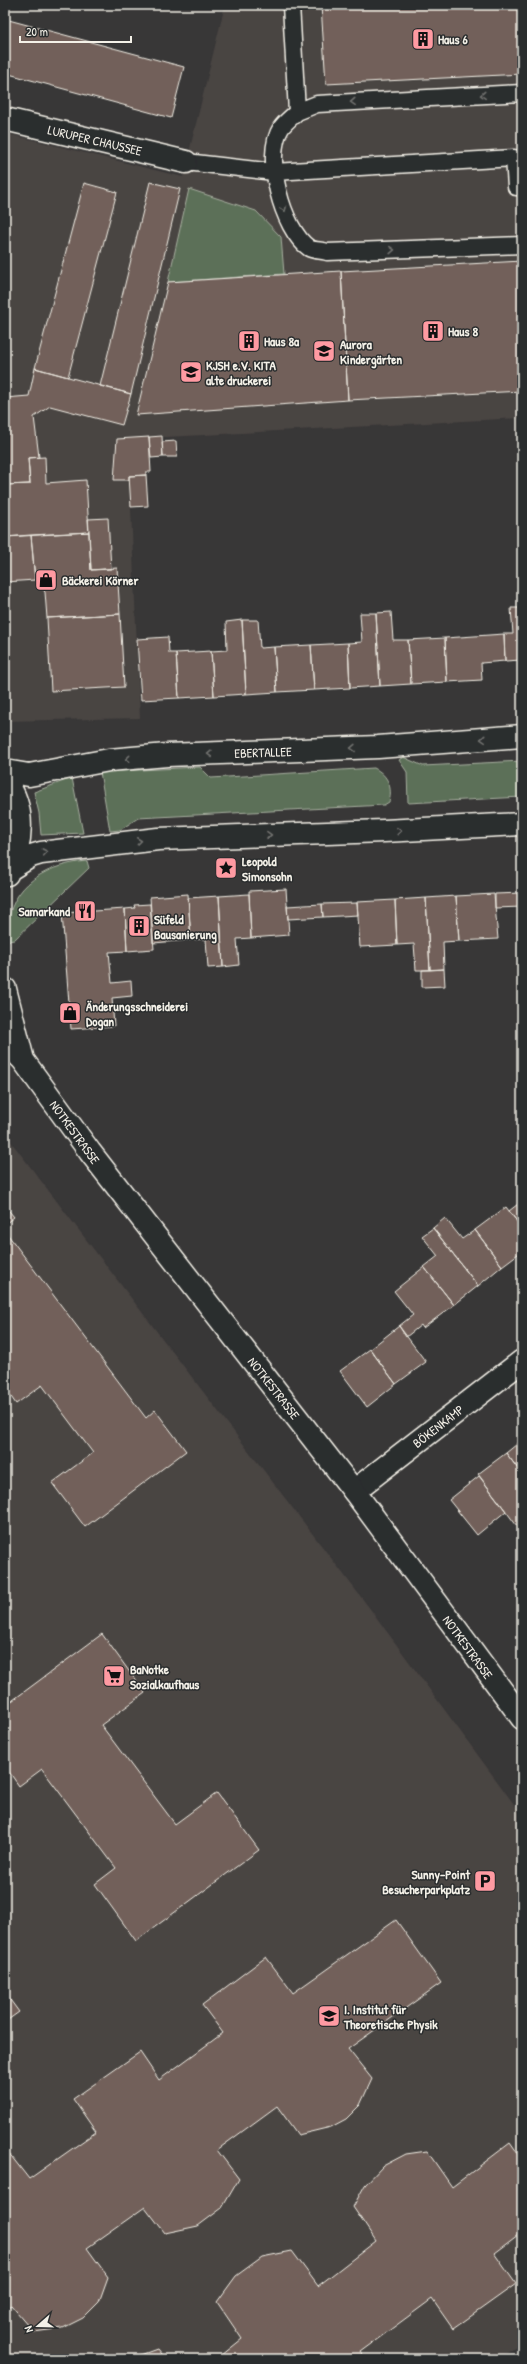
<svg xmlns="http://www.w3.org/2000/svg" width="527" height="2364" font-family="'Patrick Hand',sans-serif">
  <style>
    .built { fill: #494442 }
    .green { fill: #5c6f59; stroke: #a8b0a0 }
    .building { fill: #72615a; stroke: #f4f1e8 }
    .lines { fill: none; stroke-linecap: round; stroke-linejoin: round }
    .lane-casing { stroke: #f4f1e8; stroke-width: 19 }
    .street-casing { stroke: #f4f1e8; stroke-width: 25 }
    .secondary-casing { stroke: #f4f1e8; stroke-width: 25 }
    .lane { stroke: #2a2d2e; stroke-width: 16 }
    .street { stroke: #2a2d2e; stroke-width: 22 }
    .secondary { stroke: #2a2d2e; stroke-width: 22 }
    .oneway { stroke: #71726f }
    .labels { text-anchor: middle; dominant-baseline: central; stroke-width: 3; stroke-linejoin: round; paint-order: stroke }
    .poi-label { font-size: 13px; font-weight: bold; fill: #f4f1e8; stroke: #2a2d2e; text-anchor: start }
    .street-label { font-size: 13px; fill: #f4f1e8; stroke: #2a2d2e }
  </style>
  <rect width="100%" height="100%" fill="#383737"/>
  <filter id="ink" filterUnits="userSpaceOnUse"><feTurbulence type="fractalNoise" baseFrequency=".025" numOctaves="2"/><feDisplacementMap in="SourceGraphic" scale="8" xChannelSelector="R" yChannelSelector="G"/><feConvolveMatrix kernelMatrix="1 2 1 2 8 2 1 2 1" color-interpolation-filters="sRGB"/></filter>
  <g filter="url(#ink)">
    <path class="built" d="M225,5H522V418L128,439L140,718L5,721V133L183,177Z
      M5,1134L371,1610L522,1815V2343L498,2359H5Z"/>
    <path class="green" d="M189,189L256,211L281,237L284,274L168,282Z
      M403,757L423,766L522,761V797L408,803L407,772L399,760Z
      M200,767L211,778L374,768C388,775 393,788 389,802L384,805L138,818L120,830L110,831L100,772Z
      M72,778L83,833L41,835L39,813L34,792Z
      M87,861L89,868L14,940L8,941C3,891 40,865 87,861Z"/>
    <path class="building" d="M321,5H522V74L326,84Z
      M5,19L184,67L171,118L5,73Z
      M150,182L180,189L131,394L100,386Z
      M84,183L117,192L68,377L35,368Z
      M522,261V391L348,400L341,271Z
      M341,271L348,400L136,415L168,282Z
      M35,368L131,394L122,425L50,406L34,417L39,457L28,458L30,484L5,485V398L29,396Z
      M162,436L163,457L151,458L149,437Z
      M149,437L151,472H146V475L129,476V480H114L117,439Z
      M176,441L177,457H163L162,442Z
      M45,457L46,483L86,480L89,532L6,537L5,485L30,484L28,458Z
      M146,475L148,506L131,507L129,476Z
      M108,518L111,569L91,570L88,519Z
      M89,532L91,570L117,568L120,614L47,618L45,592L35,580L31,535Z
      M31,535L35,580L5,582V537Z
      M511,608H522V660L505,661L504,634H513Z
      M391,612L393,640H408L411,684L380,686L376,613Z
      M360,613H376L380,686L350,688L348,643L362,642Z
      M120,614L124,687L51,691L47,618Z
      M242,620H258L260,648L274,647L277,692L246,694Z
      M242,620L246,694L214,696L211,651L227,650L226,622Z
      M504,634L505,661L481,663L482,680L447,682L445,638Z
      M168,637L169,653H176L179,698L141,700L137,639Z
      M445,638L447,682L411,684L408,640Z
      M348,643L350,688L314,690L311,645Z
      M311,645L314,690L277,692L274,647Z
      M211,651L214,696L179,698L176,653Z
      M286,889L289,935L251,938L249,891Z
      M522,893V907L495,908V894Z
      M188,894L191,940L153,943L150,897Z
      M249,894L251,938L237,939L239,965L223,967L219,896Z
      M494,894L498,939L459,941L456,896Z
      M219,896L223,967L208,968L206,939L191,940L188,898Z
      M456,896L459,941L443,942L444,969L430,970L426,898Z
      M426,898L430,970H416L414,944L397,945L395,900Z
      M395,900L397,945L360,947L357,902Z
      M357,903L358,915L323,917L322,904Z
      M150,904L154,949L127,951L125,909L135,908L134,905Z
      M322,904L323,917L288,919L287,906Z
      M125,909L127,951L109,952L112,983L131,981L132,996L112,998L114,1026L71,1029L62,913Z
      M444,969L445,986L422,987V970Z
      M522,1201V1228L509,1211Z
      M5,1206L14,1217L5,1224Z
      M506,1207L522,1228V1251L502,1266L475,1230Z
      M445,1218L462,1239L475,1230L502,1266L478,1286L433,1228Z
      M433,1228L478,1286L454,1305L424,1267L438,1256L422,1236Z
      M5,1231L146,1418L155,1410L186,1451L85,1527L52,1483L93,1453L42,1385L16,1404L5,1388Z
      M424,1267L454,1305L423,1328L421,1325L406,1337L399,1326L413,1315L394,1291Z
      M399,1326L426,1362L396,1384L370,1349Z
      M370,1349L396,1384L367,1407L340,1371Z
      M522,1440V1474L506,1453Z
      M506,1453L522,1474V1522L517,1526L478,1474Z
      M479,1476L506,1511L477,1535L449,1500Z
      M102,1634L145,1693L101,1725L175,1824L217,1793L259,1850L136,1941L95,1884L116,1868L42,1769L19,1786L5,1766V1706Z
      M396,1920L441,1983L348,2049L372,2079L360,2105L346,2119L331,2127L298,2135L277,2106L217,2150L239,2179L222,2208L198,2226L165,2233L145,2207L87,2248L108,2277L99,2302L83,2318L63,2328L34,2332L11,2305L5,2309V2154L8,2152L29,2179L96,2132L73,2099L140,2052L159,2080L223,2033L202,2005L266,1957L293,1993Z
      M5,1993L19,2012L5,2022Z
      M510,2143L522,2160V2232L494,2253L516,2284L453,2329L432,2299L360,2352L365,2359H217L242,2339L217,2302L236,2276L262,2257L292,2251L318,2286L376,2241L353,2207L365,2185L383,2166L406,2154L427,2151L452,2187Z
      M157,2349L165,2359H129L132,2358Z"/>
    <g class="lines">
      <g class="lane-casing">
        <path id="lane" d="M291,5L297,112C292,117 285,122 281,128C263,156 282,229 309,248C314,251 322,250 327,252L522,245
          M297,112L317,104L522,93
          M186,162L274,172L514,158L516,187H522"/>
      </g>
      <g class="street-casing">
        <path id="street" d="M5,119L186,162
          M354,1491L522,1361"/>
      </g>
      <g class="secondary-casing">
        <path id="secondary" d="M5,771L29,775L109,760L167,755L378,747L522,736
          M5,780C26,808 23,844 7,874
          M10,869L31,856L41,853L158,839L384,831L522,824
          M5,989L23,1060
          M5,1042L23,1060L90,1152L354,1491L522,1718"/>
      </g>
      <use href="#lane" class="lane"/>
      <use href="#street" class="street"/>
      <use href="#secondary" class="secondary"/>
    </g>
    <defs><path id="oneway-chevron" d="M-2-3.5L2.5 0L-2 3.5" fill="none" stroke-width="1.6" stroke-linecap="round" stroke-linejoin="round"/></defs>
    <g class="oneway">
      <use href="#oneway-chevron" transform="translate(483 95) rotate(177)"/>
      <use href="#oneway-chevron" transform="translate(353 102) rotate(177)"/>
      <use href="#oneway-chevron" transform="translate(284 209) rotate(68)"/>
      <use href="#oneway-chevron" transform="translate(392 250) rotate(-2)"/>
      <use href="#oneway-chevron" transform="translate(483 739) rotate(176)"/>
      <use href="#oneway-chevron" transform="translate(353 748) rotate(178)"/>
      <use href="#oneway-chevron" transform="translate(210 754) rotate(178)"/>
      <use href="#oneway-chevron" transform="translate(128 759) rotate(175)"/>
      <use href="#oneway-chevron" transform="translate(399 831) rotate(-3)"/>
      <use href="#oneway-chevron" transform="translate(269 835) rotate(-2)"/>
      <use href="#oneway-chevron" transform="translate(139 841) rotate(-6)"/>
      <use href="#oneway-chevron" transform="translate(45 852) rotate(-11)"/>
    </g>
  </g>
  <defs>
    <g id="building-square" transform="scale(1.15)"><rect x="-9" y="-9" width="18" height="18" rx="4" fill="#ff9aa2" stroke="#2a2d2e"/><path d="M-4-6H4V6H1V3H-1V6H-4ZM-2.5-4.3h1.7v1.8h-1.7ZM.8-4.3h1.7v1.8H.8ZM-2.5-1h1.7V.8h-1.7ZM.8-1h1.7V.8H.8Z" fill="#111"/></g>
    <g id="school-square" transform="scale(1.15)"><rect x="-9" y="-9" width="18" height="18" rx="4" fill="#ff9aa2" stroke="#2a2d2e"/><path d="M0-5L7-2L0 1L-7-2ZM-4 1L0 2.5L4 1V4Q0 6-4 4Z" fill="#111"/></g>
    <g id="shop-square" transform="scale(1.15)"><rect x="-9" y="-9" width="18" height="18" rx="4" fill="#ff9aa2" stroke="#2a2d2e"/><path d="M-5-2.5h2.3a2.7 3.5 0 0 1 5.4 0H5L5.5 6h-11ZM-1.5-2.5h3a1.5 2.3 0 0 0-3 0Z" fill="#111"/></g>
    <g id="sight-square" transform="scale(1.15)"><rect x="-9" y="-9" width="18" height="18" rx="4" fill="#ff9aa2" stroke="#2a2d2e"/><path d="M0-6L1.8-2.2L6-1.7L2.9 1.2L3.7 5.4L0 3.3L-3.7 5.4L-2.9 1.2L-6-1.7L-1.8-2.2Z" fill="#111"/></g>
    <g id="restaurant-square" transform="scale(1.15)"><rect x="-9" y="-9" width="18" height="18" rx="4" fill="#ff9aa2" stroke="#2a2d2e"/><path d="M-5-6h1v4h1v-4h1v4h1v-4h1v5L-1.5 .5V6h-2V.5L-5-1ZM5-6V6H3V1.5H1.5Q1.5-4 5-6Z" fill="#111"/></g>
    <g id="supermarket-square" transform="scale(1.15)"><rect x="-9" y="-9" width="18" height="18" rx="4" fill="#ff9aa2" stroke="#2a2d2e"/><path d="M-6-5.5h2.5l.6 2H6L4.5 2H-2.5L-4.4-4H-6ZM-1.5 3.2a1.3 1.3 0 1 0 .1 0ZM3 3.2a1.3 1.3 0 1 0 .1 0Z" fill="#111"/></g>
    <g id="parking-square" transform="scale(1.15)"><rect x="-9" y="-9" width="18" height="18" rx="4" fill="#ff9aa2" stroke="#2a2d2e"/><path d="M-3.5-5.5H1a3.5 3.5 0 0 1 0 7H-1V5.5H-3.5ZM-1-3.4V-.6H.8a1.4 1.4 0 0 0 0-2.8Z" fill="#111"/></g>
    <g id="university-square" transform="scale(1.15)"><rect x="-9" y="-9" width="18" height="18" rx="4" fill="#ff9aa2" stroke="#2a2d2e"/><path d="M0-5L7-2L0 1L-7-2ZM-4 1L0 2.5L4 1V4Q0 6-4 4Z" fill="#111"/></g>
  </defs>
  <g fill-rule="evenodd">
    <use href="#building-square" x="423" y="39"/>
    <use href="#building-square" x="433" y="331"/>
    <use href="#building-square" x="249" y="341"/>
    <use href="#school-square" x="324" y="351"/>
    <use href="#school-square" x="191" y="372"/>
    <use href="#shop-square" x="46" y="580"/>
    <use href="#sight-square" x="226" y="868"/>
    <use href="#restaurant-square" x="85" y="911"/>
    <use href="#building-square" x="139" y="926"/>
    <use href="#shop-square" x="70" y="1013"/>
    <use href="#supermarket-square" x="114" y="1676"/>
    <use href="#parking-square" x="485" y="1881"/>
    <use href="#university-square" x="329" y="2016"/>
  </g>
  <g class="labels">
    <g class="poi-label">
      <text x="438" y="39">Haus 6</text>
      <text x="448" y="331">Haus 8</text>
      <text x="264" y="341">Haus 8a</text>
      <text x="340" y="344">Aurora<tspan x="340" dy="15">Kindergärten</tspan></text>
      <text x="206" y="365">KJSH e.V. KITA<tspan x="206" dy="15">alte druckerei</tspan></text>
      <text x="62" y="580">Bäckerei Körner</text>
      <text x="242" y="861">Leopold<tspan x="242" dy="15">Simonsohn</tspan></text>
      <text x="70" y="911" text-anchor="end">Samarkand</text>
      <text x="154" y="919">Süfeld<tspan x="154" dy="15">Bausanierung</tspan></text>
      <text x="86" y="1006">Änderungsschneiderei<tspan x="86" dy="15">Dogan</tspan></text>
      <text x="130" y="1669">BaNotke<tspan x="130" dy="15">Sozialkaufhaus</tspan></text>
      <text x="470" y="1874" text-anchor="end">Sunny-Point<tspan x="470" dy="15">Besucherparkplatz</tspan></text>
      <text x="344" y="2009">I. Institut für<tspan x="344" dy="15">Theoretische Physik</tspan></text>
    </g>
    <g class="street-label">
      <text transform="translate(95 140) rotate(13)">LURUPER CHAUSSEE</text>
      <text transform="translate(263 752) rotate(-2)">EBERTALLEE</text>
      <text transform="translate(75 1132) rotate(54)">NOTKESTRASSE</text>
      <text transform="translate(274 1388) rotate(52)">NOTKESTRASSE</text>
      <text transform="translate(438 1426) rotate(-38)">BÖKENKAMP</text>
      <text transform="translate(468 1647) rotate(54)">NOTKESTRASSE</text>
    </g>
  </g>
  <rect width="527" height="2364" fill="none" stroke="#2a2d2e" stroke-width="20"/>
  <rect x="10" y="10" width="507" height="2344" fill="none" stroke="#f4f1e8" stroke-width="1.5" filter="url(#ink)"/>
  <g transform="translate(38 2326) rotate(250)" stroke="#2a2d2e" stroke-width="3" paint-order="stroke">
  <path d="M0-3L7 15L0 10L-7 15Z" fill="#f4f1e8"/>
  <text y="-6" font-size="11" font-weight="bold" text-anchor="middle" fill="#f4f1e8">N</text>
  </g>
  <path d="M20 36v6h111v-6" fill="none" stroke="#f4f1e8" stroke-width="2"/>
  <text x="26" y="36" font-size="12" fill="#f4f1e8" stroke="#2a2d2e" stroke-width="3" paint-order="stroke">20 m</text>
</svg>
